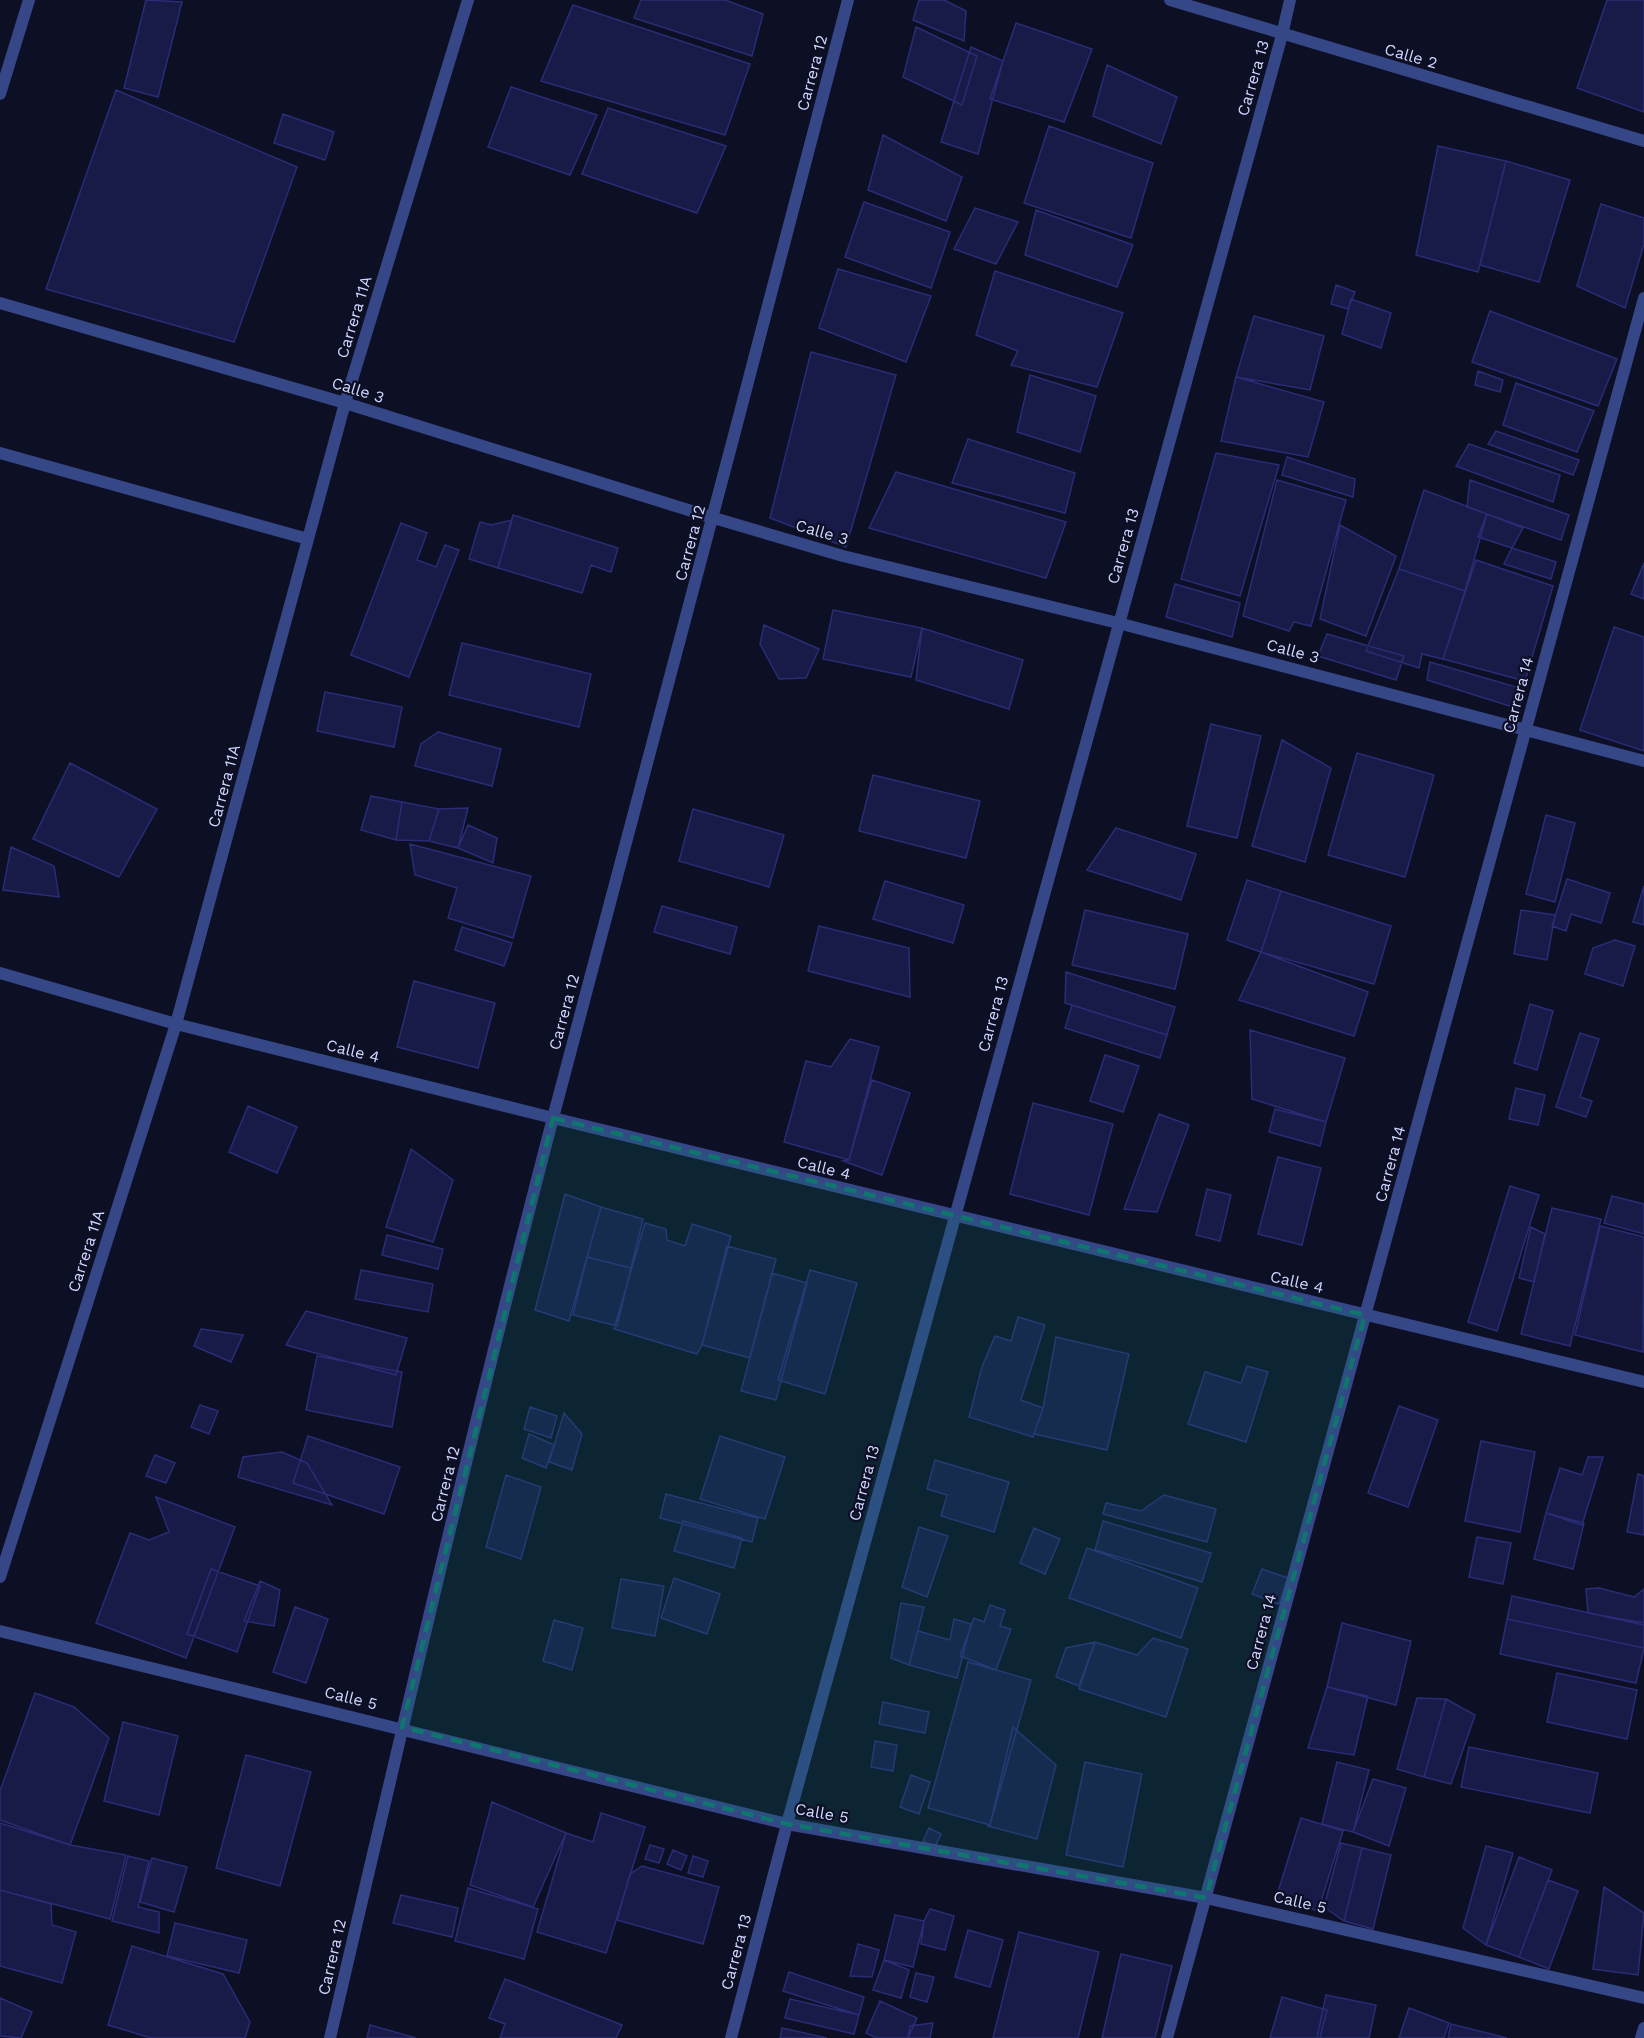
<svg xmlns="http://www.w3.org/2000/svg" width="1644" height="2038" font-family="'Work Sans',sans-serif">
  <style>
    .building { fill: #181a47; stroke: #282d75; stroke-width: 1.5 }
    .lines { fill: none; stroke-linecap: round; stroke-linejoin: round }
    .street { stroke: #354787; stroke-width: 12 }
    .marked { fill: #0f766e; fill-opacity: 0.2; stroke: #0f766e; stroke-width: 4.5; stroke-dasharray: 12 8; stroke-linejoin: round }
    .labels { text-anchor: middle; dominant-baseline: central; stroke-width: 4.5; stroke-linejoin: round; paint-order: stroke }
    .street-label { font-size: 16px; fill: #d1d8ff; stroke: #0d0f25 }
  </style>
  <rect width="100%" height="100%" fill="#0d0f25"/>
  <path class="building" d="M146,0L182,2L158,97L124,88Z
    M641,0H725L763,14L752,56L634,18Z
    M919,0H944L966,11L964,41L913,20Z
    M1607,0H1644V112L1577,88Z
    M573,5L750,64L725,135L541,81Z
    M1016,23L1092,49L1064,122L990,99Z
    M916,27L977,56L962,105L903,77Z
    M971,47L1003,61L978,154L941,142Z
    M1107,65L1177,97L1161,144L1093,116Z
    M511,87L597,115L570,175L488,147Z
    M116,90L297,167L234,342L46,289Z
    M608,108L726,146L697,213L582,174Z
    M283,114L334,132L325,160L274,143Z
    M1049,126L1153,163L1131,238L1024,203Z
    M883,135L962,177L946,221L868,190Z
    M1438,146L1506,161L1478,272L1416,255Z
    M1506,161L1570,180L1539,282L1480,265Z
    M864,202L950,232L931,288L845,257Z
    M1601,204L1644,218V244L1625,308L1577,286Z
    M975,208L1018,222L996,264L954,249Z
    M1036,210L1133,245L1117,287L1025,255Z
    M838,269L931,296L906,362L819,328Z
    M995,271L1123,313L1097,387L1011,365L1018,351L976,335Z
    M1336,285L1355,292L1348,309L1331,304Z
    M1351,299L1391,313L1381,348L1342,334Z
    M1490,311L1617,359L1598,406L1472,362Z
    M1254,316L1324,336L1310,390L1236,377Z
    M811,352L896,375L846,547L770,518Z
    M1478,371L1503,380L1500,392L1475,385Z
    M1030,375L1096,396L1080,452L1017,432Z
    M1236,377L1324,402L1308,457L1221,441Z
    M1516,383L1594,411L1577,452L1503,425Z
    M1496,431L1579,460L1573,475L1488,444Z
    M968,439L1075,473L1065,513L952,483Z
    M1469,444L1560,475L1553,502L1456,466Z
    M1216,453L1279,465L1240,596L1181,579Z
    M1287,457L1355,479L1353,497L1282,475Z
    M896,472L1066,522L1046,578L869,528Z
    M1277,480L1346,500L1311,626L1294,622L1289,631L1243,616Z
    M1470,480L1569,515L1561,540L1467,507Z
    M1424,490L1487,514L1465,591L1399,569Z
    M1487,514L1523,528L1512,548L1478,537Z
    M513,515L618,548L611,572L591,565L582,593L498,568Z
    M512,520L498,568L469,559L480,522L491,525Z
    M401,523L427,533L417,560L436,567L445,545L459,550L409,677L351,655Z
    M1340,525L1396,556L1366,636L1320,619Z
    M1512,548L1556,562L1551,579L1504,564Z
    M1476,560L1553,586L1525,681L1443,659Z
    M1644,563V599L1631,594Z
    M1399,569L1465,591L1443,659L1422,654L1419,668L1366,651Z
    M1175,584L1240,603L1232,637L1166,617Z
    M833,610L922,628L911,677L823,659Z
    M764,625L819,649L806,678L779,679L760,644Z
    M1614,627L1644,637V751L1580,730Z
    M922,628L1023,660L1009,709L916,680Z
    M1327,634L1404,656L1396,680L1318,656Z
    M462,643L591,674L579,727L449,695Z
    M1430,662L1523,689L1519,709L1427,680Z
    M325,692L402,707L394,747L317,731Z
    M1211,724L1261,736L1237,838L1187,826Z
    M438,732L501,749L492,786L415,766L421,744Z
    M1282,740L1331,768L1305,862L1252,846Z
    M1357,753L1434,775L1405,877L1328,855Z
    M70,763L157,809L119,877L33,839Z
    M873,775L980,801L966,858L859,831Z
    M371,796L402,802L396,840L361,830Z
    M402,802L439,809L429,841L396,840Z
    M468,808L458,848L429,841L439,809Z
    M693,809L784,835L769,887L679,861Z
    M1546,815L1575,823L1555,902L1526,894Z
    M468,825L497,838L493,863L458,848Z
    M1116,828L1196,854L1181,900L1087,870Z
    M410,844L531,876L513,938L448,918L457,888L415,875Z
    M11,847L54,866L59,897L3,890Z
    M1567,879L1610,893L1601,923L1571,914L1566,931L1552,926Z
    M1247,880L1281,891L1261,952L1227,940Z
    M885,881L964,905L953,943L873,919Z
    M1644,886V925L1633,922Z
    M1281,891L1391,926L1374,984L1261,952Z
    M662,906L737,927L730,954L654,932Z
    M1085,910L1188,934L1175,989L1072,965Z
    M1521,910L1555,915L1547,960L1514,954Z
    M819,926L909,948L910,997L808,971Z
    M462,927L512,943L504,966L455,950Z
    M1615,940L1635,946L1623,986L1585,974L1593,948Z
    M1261,952L1368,992L1354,1036L1239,1000Z
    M1066,972L1175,1007L1167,1035L1065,1003Z
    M414,981L495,1003L478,1068L397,1047Z
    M1530,1004L1553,1011L1537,1070L1514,1063Z
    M1072,1005L1167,1035L1160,1058L1065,1028Z
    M1250,1030L1345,1058L1326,1122L1252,1099Z
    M1580,1033L1599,1039L1580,1097L1592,1101L1586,1117L1556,1107Z
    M850,1039L879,1047L849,1160L784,1142L806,1061L831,1067Z
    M1105,1055L1139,1066L1123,1112L1090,1101Z
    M872,1080L910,1093L882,1175L843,1161L849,1160Z
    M1516,1088L1545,1095L1538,1125L1509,1119Z
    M1033,1103L1113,1124L1089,1215L1010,1194Z
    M248,1106L297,1127L277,1173L229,1152Z
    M1275,1109L1326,1122L1320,1146L1269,1132Z
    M1159,1114L1189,1125L1157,1212L1124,1209Z
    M411,1149L453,1180L433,1242L386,1227Z
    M1278,1157L1321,1168L1302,1245L1258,1234Z
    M1510,1186L1539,1195L1497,1331L1468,1322Z
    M1207,1189L1231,1195L1220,1241L1196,1235Z
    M565,1194L601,1207L569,1321L535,1310Z
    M1612,1196L1644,1204V1234L1604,1223Z
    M601,1207L643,1219L631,1268L587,1257Z
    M1552,1208L1601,1219L1570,1346L1521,1334Z
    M645,1223L666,1229L667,1240L685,1246L692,1224L731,1236L702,1345L697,1354L614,1329Z
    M1600,1226L1644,1237L1643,1352L1575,1335Z
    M1531,1227L1545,1234L1534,1282L1519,1278Z
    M387,1235L443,1249L438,1269L382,1255Z
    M727,1246L776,1259L750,1358L702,1345Z
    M587,1257L631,1268L617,1326L573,1315Z
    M361,1270L433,1284L428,1312L355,1299Z
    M810,1270L857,1283L825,1394L778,1380Z
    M772,1273L807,1283L776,1400L741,1391Z
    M306,1311L407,1338L396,1375L286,1345Z
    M1018,1317L1045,1325L1021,1400L1043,1408L1033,1437L969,1417L982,1367L995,1336L1011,1341Z
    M201,1329L243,1335L231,1362L194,1346Z
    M1056,1337L1129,1354L1107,1450L1034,1434L1043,1408Z
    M317,1356L402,1372L392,1427L306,1410Z
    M1247,1366L1268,1372L1246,1442L1188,1424L1205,1372L1241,1383Z
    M200,1405L218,1411L209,1434L191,1427Z
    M1399,1406L1438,1420L1408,1507L1368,1493Z
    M530,1407L557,1416L551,1438L524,1429Z
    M564,1413L582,1434L572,1470L549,1462Z
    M529,1434L554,1445L546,1468L522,1458Z
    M308,1436L400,1467L384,1514L293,1483Z
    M720,1436L785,1457L765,1519L700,1499Z
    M1481,1441L1535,1452L1520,1532L1465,1521Z
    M282,1452L307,1463L332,1505L238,1477L243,1457Z
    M155,1455L175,1463L166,1483L146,1476Z
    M1588,1457H1603L1582,1525L1546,1513L1560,1468L1582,1475Z
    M935,1460L1009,1482L994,1532L941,1516L947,1495L927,1489Z
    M1638,1474L1644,1476V1535L1627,1532Z
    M506,1475L541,1487L521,1559L486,1547Z
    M666,1494L758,1518L752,1542L660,1518Z
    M1164,1495L1216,1509L1207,1542L1103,1514L1106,1503L1141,1511Z
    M156,1497L235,1527L186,1658L96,1623L130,1533L149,1540L169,1532Z
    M1546,1513L1584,1523L1573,1569L1534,1559Z
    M683,1521L742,1538L734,1568L674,1551Z
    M1103,1521L1211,1553L1202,1582L1095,1550Z
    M919,1527L948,1536L927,1597L902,1587Z
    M1034,1528L1060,1539L1045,1574L1020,1563Z
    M1477,1537L1511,1543L1503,1584L1469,1577Z
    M1087,1548L1198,1588L1181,1638L1069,1598Z
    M211,1569L260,1586L237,1652L187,1634Z
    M1262,1569L1288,1578L1279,1604L1252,1594Z
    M674,1578L720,1594L707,1634L661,1618Z
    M621,1579L664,1586L655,1636L612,1628Z
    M260,1581L280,1590L274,1626L244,1621Z
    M1599,1588L1634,1597L1644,1589V1623L1588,1613L1586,1589Z
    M1512,1596L1644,1625V1648L1507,1619Z
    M901,1603L924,1607L909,1665L891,1658Z
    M990,1605L1005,1610L1000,1626L1011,1629L996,1670L960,1656L974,1618L984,1622Z
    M295,1607L328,1619L306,1683L273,1672Z
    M954,1619L971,1624L957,1678L909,1665L918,1631L950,1640Z
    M1507,1619L1644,1648L1636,1683L1500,1654Z
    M554,1620L583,1628L572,1670L543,1661Z
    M1342,1623L1411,1641L1396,1705L1327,1687Z
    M1153,1638L1188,1649L1166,1717L1079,1689L1095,1642L1137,1655Z
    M1095,1642L1079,1686L1056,1677L1066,1648Z
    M968,1662L1031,1680L990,1825L928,1808Z
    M1557,1673L1637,1690L1627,1739L1547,1722Z
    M1327,1687L1368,1696L1354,1755L1308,1748Z
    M35,1693L74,1707L109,1738L70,1845L0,1820V1791Z
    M1417,1698L1446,1699L1424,1777L1397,1769Z
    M1446,1699L1475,1715L1451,1784L1424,1777Z
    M883,1702L929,1712L925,1733L879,1724Z
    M123,1722L178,1736L159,1815L104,1801Z
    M1013,1727L1056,1765L1037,1839L988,1826L990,1825Z
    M875,1741L897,1745L893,1771L871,1767Z
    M1469,1747L1598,1773L1590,1813L1461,1787Z
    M246,1755L311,1772L280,1886L216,1868Z
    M1085,1762L1142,1774L1123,1867L1066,1855Z
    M1337,1762L1369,1770L1353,1832L1322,1824Z
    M911,1775L930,1782L919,1814L900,1807Z
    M1373,1779L1406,1788L1389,1846L1353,1832Z
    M492,1802L566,1833L533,1907L470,1885Z
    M601,1813L645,1827L606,1953L537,1932L566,1833L593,1842Z
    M1301,1818L1343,1831L1318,1911L1276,1898Z
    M0,1823L70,1845L126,1855L110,1919L0,1890Z
    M929,1828L941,1834L935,1847L923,1841Z
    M1341,1843L1362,1848L1344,1921L1324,1907Z
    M650,1845L664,1849L659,1863L645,1859Z
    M1486,1846L1513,1853L1486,1945L1463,1928Z
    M1362,1848L1391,1855L1373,1929L1344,1921Z
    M673,1850L687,1856L681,1870L667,1864Z
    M128,1856L149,1861L138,1907L159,1912V1933L112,1921Z
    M693,1856L708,1861L703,1877L688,1873Z
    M1519,1857L1552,1870L1519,1957L1486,1945Z
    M152,1858L187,1867L174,1912L140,1902Z
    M642,1866L719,1887L703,1944L617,1920L630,1874Z
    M1548,1880L1578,1891L1549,1969L1519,1957Z
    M1604,1887L1644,1913L1638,1975L1593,1969Z
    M468,1888L538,1909L524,1959L455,1941Z
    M0,1890L51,1904L52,1925L76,1932L62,1983L0,1966Z
    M401,1895L458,1908L452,1937L393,1923Z
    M930,1909L954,1916L945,1950L921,1944L924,1921Z
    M895,1915L924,1921L913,1967L884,1960Z
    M175,1923L247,1940L239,1973L167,1956Z
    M968,1930L1003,1940L990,1987L955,1977Z
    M1019,1932L1099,1952L1078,2038H993Z
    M858,1944L879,1950L872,1977L850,1976Z
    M132,1946L223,1974L250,2022L245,2038H151L108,2025Z
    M1121,1954L1172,1966L1155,2038H1102Z
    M884,1960L909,1970L901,1998L873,1990Z
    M789,1972L864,1997L859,2015L783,1991Z
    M916,1973L934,1977L927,2002L910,1997Z
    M505,1979L622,2025L616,2038H500L505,2024L489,2018Z
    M1326,1995L1376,2005L1369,2038H1317Z
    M1282,1997L1327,2010L1320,2038H1270Z
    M0,1998L32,2012L21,2038L0,2036Z
    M790,1999L859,2015L854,2034L785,2018Z
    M880,2001L917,2018L908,2038H876L866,2033Z
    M1409,2008L1449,2023L1444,2038H1399Z
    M933,2023L930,2038H908L910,2026Z
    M1451,2024L1507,2038H1448Z
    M370,2025L416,2038H367Z
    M782,2028L827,2038H780Z"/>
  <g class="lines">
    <path class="street" d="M1170,0L1644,141
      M0,94L29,0
      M0,303L345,403L714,518L843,556L1118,623L1644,761
      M0,453L308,539
      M0,973L176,1024L553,1118L1644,1382
      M0,1577L176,1024L345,403L468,0
      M0,1631L787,1824L1206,1898L1644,1998
      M330,2038C402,1729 474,1420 554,1114C652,742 752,372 848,0
      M731,2038L787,1824L1282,35L1290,0
      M1167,2038L1644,298
      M1641,2038L1644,2028"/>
  </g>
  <path class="marked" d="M553,1118L1365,1315L1206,1898L787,1824L402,1727Z"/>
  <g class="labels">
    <g class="street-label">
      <text transform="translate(1411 56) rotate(16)">Calle 2</text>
      <text transform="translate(812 73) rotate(-75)">Carrera 12</text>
      <text transform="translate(1253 78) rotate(-74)">Carrera 13</text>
      <text transform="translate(354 317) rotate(-73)">Carrera 11A</text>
      <text transform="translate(358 390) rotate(17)">Calle 3</text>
      <text transform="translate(822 532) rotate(16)">Calle 3</text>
      <text transform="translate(690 543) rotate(-75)">Carrera 12</text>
      <text transform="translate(1123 546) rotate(-74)">Carrera 13</text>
      <text transform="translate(1293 651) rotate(15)">Calle 3</text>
      <text transform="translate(1518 695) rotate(-75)">Carrera 14</text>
      <text transform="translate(224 786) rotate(-75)">Carrera 11A</text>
      <text transform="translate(564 1012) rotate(-75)">Carrera 12</text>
      <text transform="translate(993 1014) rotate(-75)">Carrera 13</text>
      <text transform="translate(353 1051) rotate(14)">Calle 4</text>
      <text transform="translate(1390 1164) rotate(-75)">Carrera 14</text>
      <text transform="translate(824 1168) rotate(14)">Calle 4</text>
      <text transform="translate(86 1251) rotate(-72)">Carrera 11A</text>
      <text transform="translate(1297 1282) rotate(13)">Calle 4</text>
      <text transform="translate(864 1483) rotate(-75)">Carrera 13</text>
      <text transform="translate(445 1484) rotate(-76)">Carrera 12</text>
      <text transform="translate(1261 1632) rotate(-75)">Carrera 14</text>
      <text transform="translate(351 1698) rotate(14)">Calle 5</text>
      <text transform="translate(822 1813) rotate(10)">Calle 5</text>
      <text transform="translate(1300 1902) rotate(13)">Calle 5</text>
      <text transform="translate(736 1952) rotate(-75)">Carrera 13</text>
      <text transform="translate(332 1957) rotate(-77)">Carrera 12</text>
    </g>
  </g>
</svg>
